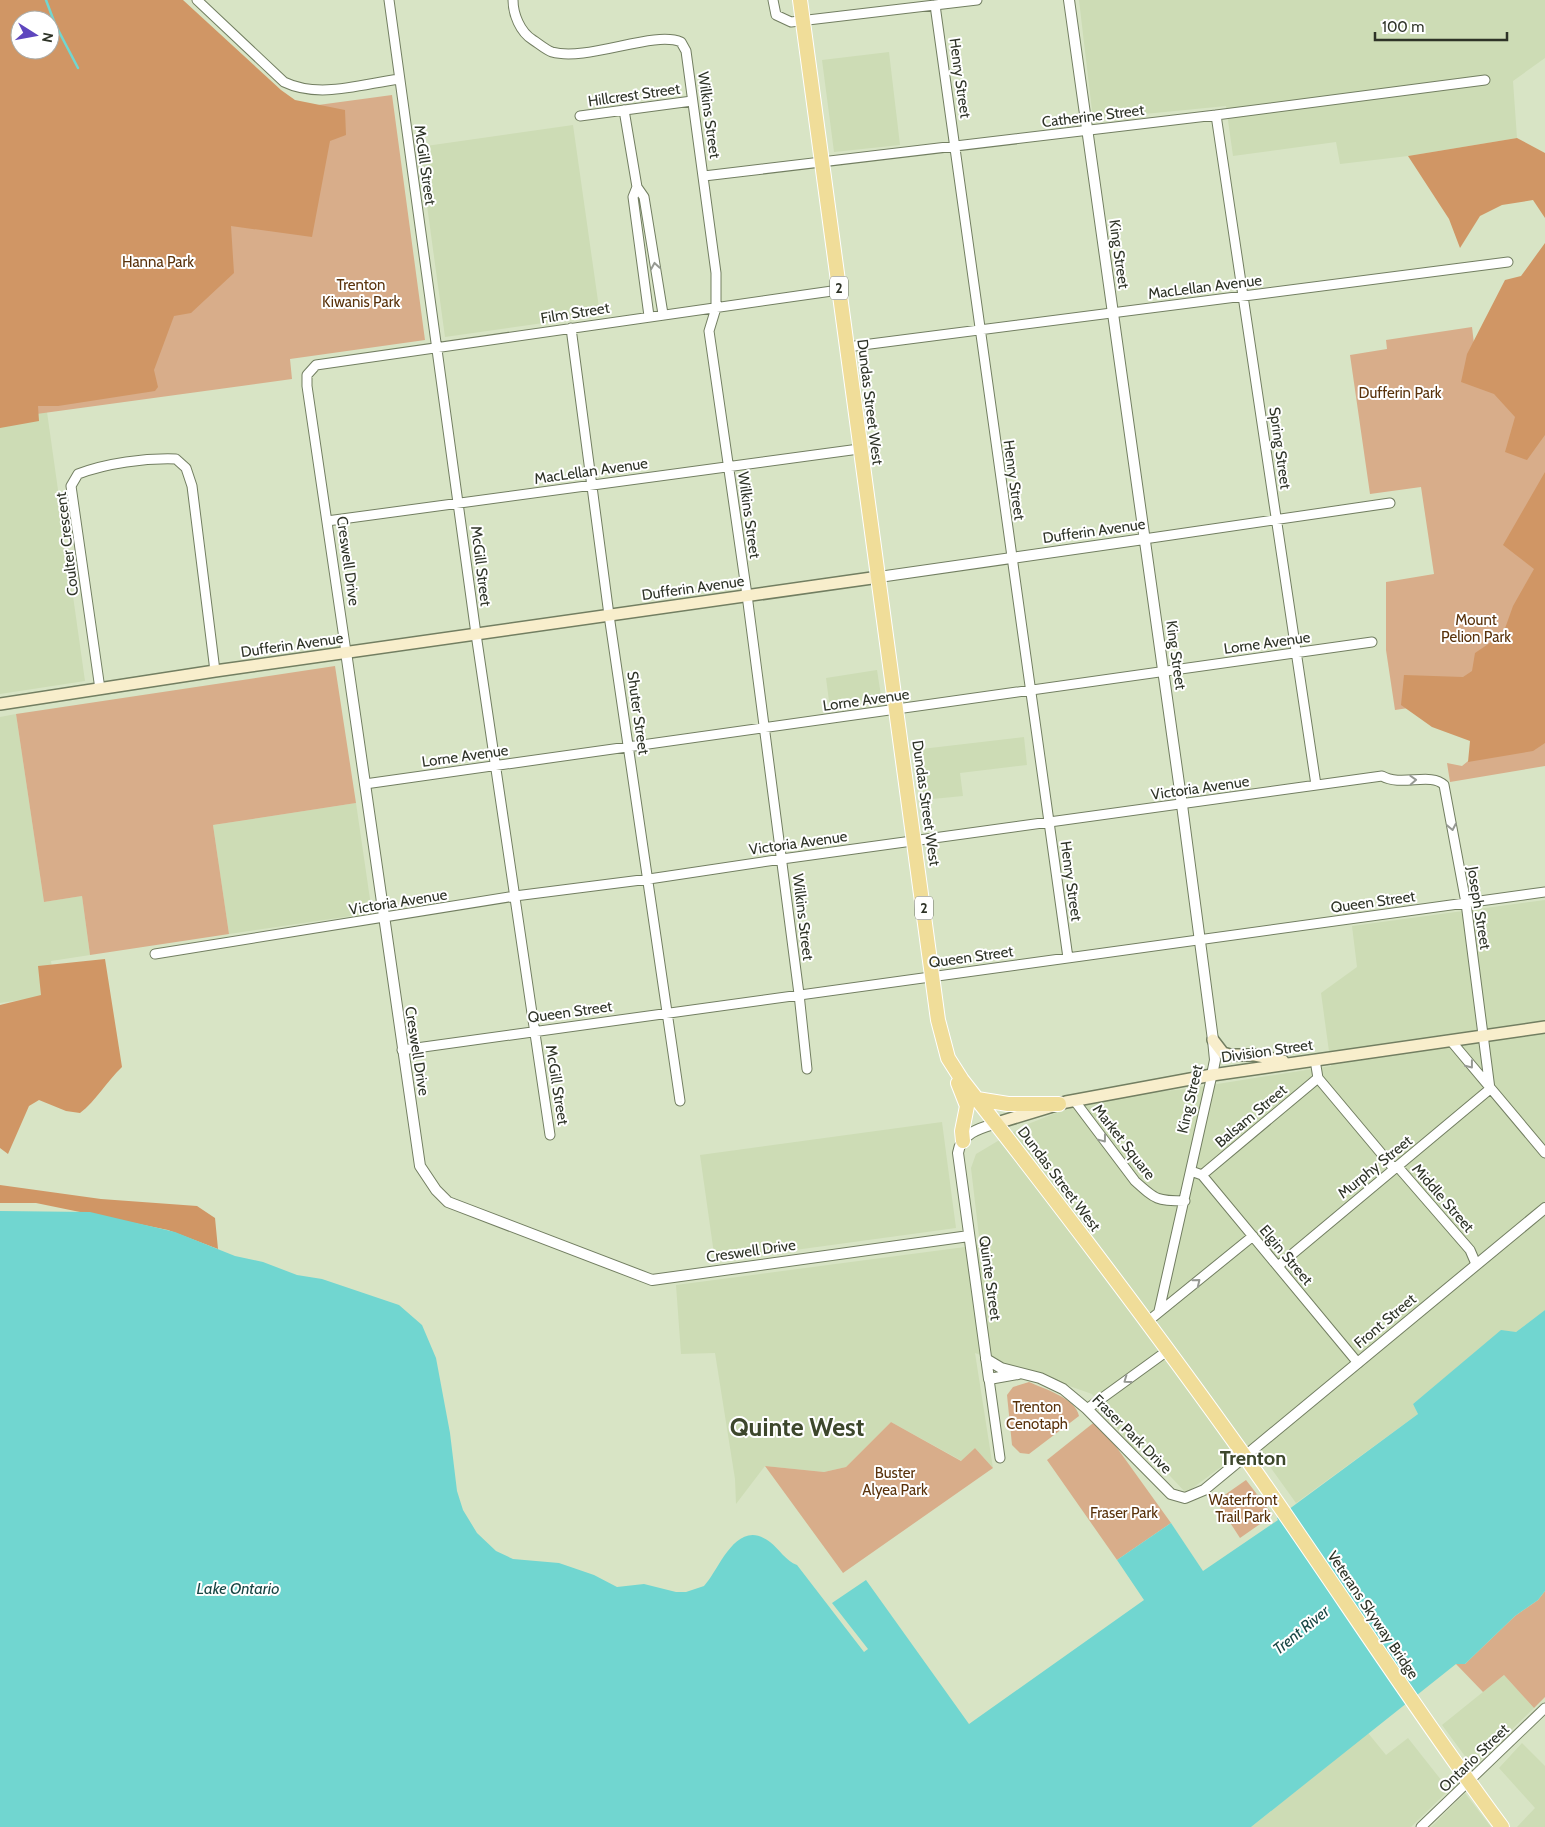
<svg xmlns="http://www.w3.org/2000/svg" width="1545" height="1827" font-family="Cabin,sans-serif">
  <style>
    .built { fill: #cddcb5 }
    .green { fill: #d8ad8a; fill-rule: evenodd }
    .forest { fill: #d09665; fill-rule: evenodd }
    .water { fill: #71d6d0 }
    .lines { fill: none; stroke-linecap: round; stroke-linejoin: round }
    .stream { stroke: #71d6d0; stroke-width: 2.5 }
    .minor-casing { stroke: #727e61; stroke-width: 11 }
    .tertiary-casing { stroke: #727e61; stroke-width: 12 }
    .secondary-casing { stroke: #727e61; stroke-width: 14 }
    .primary-casing { stroke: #fff; stroke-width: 16 }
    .minor { stroke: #fff; stroke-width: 9 }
    .tertiary { stroke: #fff; stroke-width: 10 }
    .secondary { stroke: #f8eecc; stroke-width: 11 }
    .primary { stroke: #f0dd99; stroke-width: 14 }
    .oneway { stroke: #969993 }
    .labels { text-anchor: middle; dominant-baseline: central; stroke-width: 4; stroke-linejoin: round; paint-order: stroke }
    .shield { fill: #fff; stroke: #6d7068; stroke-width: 1 }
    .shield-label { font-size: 14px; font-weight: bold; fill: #2e3327 }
    .street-label { font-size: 15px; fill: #2e3327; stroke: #fff }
    .park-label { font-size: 15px; fill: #59320b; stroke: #fff }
    .water-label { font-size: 16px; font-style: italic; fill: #184644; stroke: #fff }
    .district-label { font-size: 20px; font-weight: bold; fill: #3d472c; stroke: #fff }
    .town-label { font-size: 25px; font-weight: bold; fill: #3d472c; stroke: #fff }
  </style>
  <rect width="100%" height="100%" fill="#d8e4c5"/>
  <path class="built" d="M1079,0H1545V58L1513,81L1517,138L1408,156L1340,164L1336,142L1233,156L1226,106L1093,119Z
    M889,52L900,145L834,152L822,60Z
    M573,125L600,315L445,337L419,147Z
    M47,412L85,681L0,694V419Z
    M877,670L882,702L830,709L826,678Z
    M16,714L44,902L82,896L90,955L51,961L56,995L0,1003V717Z
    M1024,737L1027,765L960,773L963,796L922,800L913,750Z
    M356,803L372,913L229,934L213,825Z
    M1545,900V1310L1516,1332L1501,1331L1413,1404L1418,1414L1296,1503L1253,1443L1186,1493L1141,1445L1134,1451L1092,1394L975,1353L993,1468L975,1448L962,1461L891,1422L846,1467L824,1472L765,1466L736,1504L735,1479L715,1353L681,1354L676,1285L980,1245L971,1168L976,1154L1023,1126L1071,1107L1154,1092L1186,1089L1331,1066L1321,993L1357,967L1352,926Z
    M942,1122L956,1228L715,1261L700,1155Z
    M1504,1675L1534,1708L1473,1767L1442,1725Z
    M1368,1733L1386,1755L1408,1738L1449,1790L1411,1827H1251Z
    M1522,1743L1545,1766V1827H1517L1535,1808L1499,1768Z
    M1465,1793L1491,1827H1431Z"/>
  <path class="green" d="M0,0L296,108L392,95L425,340L290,359L292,379L0,419ZM20,20H50V50H20Z
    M1545,250V766L1450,782L1447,763L1462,766L1484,748L1476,698L1395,710L1386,650V582L1434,574L1421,487L1370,494L1350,355L1387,349L1386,340L1472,327L1475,352Z
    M335,666L356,803L213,825L229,934L90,955L82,896L44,902L16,714Z
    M1029,1382C1044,1389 1076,1398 1079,1416L1029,1454L1020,1453L1012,1445L1007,1395L1013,1387Z
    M1097,1420L1171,1523L1117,1560L1047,1460Z
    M891,1422L961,1461L975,1448L993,1468L843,1573L765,1466L824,1472L846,1467Z
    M1246,1480L1273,1515L1240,1538L1216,1501Z
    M1545,1591V1697L1534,1708L1504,1675L1483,1692L1456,1664H1465L1515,1616L1538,1600Z"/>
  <path class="forest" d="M0,0H183L281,90L295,100L345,110L346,135L330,141L312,237L231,226L234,273L191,313L174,316L154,370L158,387L155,391L58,406H38L39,421L0,428ZM20,20H50V50H20Z
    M1517,138L1545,153V218L1533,200L1502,205L1480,216L1460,248L1449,219L1408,156Z
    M1545,243V435L1527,460L1505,452L1515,417L1494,394L1461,382L1467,354L1505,280L1521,276Z
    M1545,472V743L1533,751L1468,762L1470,741L1432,727L1401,705L1404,675L1463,677L1472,671L1475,653L1503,634L1513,606L1534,569L1503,545Z
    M105,959L122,1067C107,1081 96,1101 80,1113L66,1111L39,1100L29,1106L8,1154L0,1148V1005L41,995L38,966Z
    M0,1185L101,1199L197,1206L215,1218L218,1249L168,1230L36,1203H0Z"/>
  <path class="water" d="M0,1211L90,1212L175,1232L235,1256L263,1262L297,1275L322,1279L399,1305L422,1325L436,1358L450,1433L457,1491L463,1510L477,1533L496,1551L513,1559L559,1563L594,1575L617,1587L644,1584L676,1592H686L704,1586C719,1571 736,1516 770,1542C779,1549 786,1561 797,1565L864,1652L868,1649L832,1603L866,1580L969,1724L1144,1600L1117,1560L1171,1523L1203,1571L1278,1520L1277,1518L1418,1414L1413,1404L1501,1330L1516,1332L1545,1310V1591L1538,1600L1515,1616L1465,1664H1456L1251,1827H0Z"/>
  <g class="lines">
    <path class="stream" d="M46,0L55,24L78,68"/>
    <g class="minor-casing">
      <path id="minor" d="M197,0L284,82C319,99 362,84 399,79
        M389,0L476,634L550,1135
        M513,0C513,14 520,32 533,40C538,43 546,50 552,52C587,62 654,30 681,42L686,51L716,273V308L709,331L747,595L799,994L807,1069
        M773,0L776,15L791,22L977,0
        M935,5L1068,958
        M624,110L637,187L644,197L663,314
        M1216,115L1316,785
        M580,116L692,101
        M704,176L1216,115L1485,80
        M637,187L633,197L649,316
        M571,328L609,615L680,1101
        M847,347L1508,262
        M327,521L859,449
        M1144,539L1390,503
        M346,652L307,386V375L316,365L839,290
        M100,689L71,486L78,474C107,463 145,458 176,459L186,468L192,486L215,671
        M365,784L1372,642
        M155,954L515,896L649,879L782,859L1382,776C1401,787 1431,772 1444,785L1466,903L1490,1089
        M1451,1041L1545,1153
        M402,1050L1545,892
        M1315,1060L1318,1078L1391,1165L1398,1167L1470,1250L1476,1264
        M1074,1100L1135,1181C1156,1200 1157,1201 1185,1201
        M1191,1171L1202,1175L1358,1363
        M1202,1175L1318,1078
        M1278,1266L1490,1089
        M1159,1311L1212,1075
        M1147,1322L1253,1236
        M989,1379L1000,1458
        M1087,1409L1167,1351
        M1421,1827L1545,1708"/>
    </g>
    <g class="tertiary-casing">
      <path id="tertiary" d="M1069,0L1182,805L1213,1040L1215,1060L1212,1075
        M879,577L1144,539
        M346,652L420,1166L436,1190L448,1202L652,1280L969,1236
        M997,1123C980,1128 961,1133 958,1153L989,1379L1018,1374
        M986,1359L1001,1368L1040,1378L1063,1389L1087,1409L1171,1494L1185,1498L1204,1490L1545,1208"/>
    </g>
    <g class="secondary-casing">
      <path id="secondary" d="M0,704L215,671L879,577
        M1213,1040L1223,1053L1230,1055H1255L1283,1061
        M997,1123L1066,1102L1212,1075L1545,1027"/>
    </g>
    <g class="primary-casing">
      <path id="primary" d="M800,0L938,1020L948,1058L962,1080C1059,1204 1155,1330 1246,1458C1332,1580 1413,1707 1502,1827
        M958,1083L967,1106L962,1131L963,1141
        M977,1099L1008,1104H1059"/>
    </g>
    <use href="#minor" class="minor"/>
    <use href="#tertiary" class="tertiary"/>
    <use href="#secondary" class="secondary"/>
    <use href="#primary" class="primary"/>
  </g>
  <defs><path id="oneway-chevron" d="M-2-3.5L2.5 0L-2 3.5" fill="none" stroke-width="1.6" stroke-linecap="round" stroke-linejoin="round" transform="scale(1.25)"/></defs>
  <g class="oneway">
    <use href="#oneway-chevron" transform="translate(655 266) rotate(-99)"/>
    <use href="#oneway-chevron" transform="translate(1413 780) rotate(-3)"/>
    <use href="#oneway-chevron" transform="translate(1452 827) rotate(79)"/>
    <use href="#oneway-chevron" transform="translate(1470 1065) rotate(52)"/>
    <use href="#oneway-chevron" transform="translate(1103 1139) rotate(53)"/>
    <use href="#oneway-chevron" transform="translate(1197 1282) rotate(-39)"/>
    <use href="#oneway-chevron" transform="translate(1127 1380) rotate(144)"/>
  </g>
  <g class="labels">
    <g class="shield">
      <rect x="830" y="276.5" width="18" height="23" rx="4"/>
      <rect x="915" y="896.5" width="18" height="23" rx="4"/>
    </g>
    <g class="shield-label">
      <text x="839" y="288">2</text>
      <text x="924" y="908">2</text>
    </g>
    <g class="street-label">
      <text transform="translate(960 78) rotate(82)">Henry Street</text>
      <text transform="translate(634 95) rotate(-8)">Hillcrest Street</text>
      <text transform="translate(709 115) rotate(82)">Wilkins Street</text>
      <text transform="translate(1093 116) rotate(-7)">Catherine Street</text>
      <text transform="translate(425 165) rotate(82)">McGill Street</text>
      <text transform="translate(1119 254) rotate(82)">King Street</text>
      <text transform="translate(1205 287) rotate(-7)">MacLellan Avenue</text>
      <text transform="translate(575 313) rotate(-9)">Film Street</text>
      <text transform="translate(870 402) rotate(83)">Dundas Street West</text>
      <text transform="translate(1280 448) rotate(82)">Spring Street</text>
      <text transform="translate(591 471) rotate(-8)">MacLellan Avenue</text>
      <text transform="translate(1014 480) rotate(82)">Henry Street</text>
      <text transform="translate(749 515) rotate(82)">Wilkins Street</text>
      <text transform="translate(1094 531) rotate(-8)">Dufferin Avenue</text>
      <text transform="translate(67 544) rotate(-97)">Coulter Crescent</text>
      <text transform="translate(348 561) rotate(82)">Creswell Drive</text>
      <text transform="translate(481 566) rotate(83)">McGill Street</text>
      <text transform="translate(693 588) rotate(-8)">Dufferin Avenue</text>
      <text transform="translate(1267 643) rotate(-8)">Lorne Avenue</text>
      <text transform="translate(292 645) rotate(-8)">Dufferin Avenue</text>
      <text transform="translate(1176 655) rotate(82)">King Street</text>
      <text transform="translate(866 700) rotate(-8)">Lorne Avenue</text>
      <text transform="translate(638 713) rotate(82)">Shuter Street</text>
      <text transform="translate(465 756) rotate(-8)">Lorne Avenue</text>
      <text transform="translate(1200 788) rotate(-8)">Victoria Avenue</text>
      <text transform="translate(926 803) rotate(82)">Dundas Street West</text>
      <text transform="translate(798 843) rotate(-8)">Victoria Avenue</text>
      <text transform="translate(1071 881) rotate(82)">Henry Street</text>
      <text transform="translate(398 902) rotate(-9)">Victoria Avenue</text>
      <text transform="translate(1373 902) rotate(-8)">Queen Street</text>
      <text transform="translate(1479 908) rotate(81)">Joseph Street</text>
      <text transform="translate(803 917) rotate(83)">Wilkins Street</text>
      <text transform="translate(971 957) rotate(-8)">Queen Street</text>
      <text transform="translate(570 1012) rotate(-8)">Queen Street</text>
      <text transform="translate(417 1051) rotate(81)">Creswell Drive</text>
      <text transform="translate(1267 1051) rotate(-8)">Division Street</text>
      <text transform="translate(557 1085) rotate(81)">McGill Street</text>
      <text transform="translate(1190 1099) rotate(-77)">King Street</text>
      <text transform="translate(1251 1116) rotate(-40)">Balsam Street</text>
      <text transform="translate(1124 1142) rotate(52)">Market Square</text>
      <text transform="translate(1375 1167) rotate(-39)">Murphy Street</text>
      <text transform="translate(1059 1179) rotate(53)">Dundas Street West</text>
      <text transform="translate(1443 1198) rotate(49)">Middle Street</text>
      <text transform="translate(751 1251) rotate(-8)">Creswell Drive</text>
      <text transform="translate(1286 1255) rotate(50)">Elgin Street</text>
      <text transform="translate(990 1278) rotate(82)">Quinte Street</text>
      <text transform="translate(1385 1321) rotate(-40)">Front Street</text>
      <text transform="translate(1132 1434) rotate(45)">Fraser Park Drive</text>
      <text transform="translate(1373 1615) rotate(56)">Veterans Skyway Bridge</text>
      <text transform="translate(1474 1758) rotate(-44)">Ontario Street</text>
    </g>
    <g class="park-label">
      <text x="158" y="262">Hanna Park</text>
      <text x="361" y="285">Trenton<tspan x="361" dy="17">Kiwanis Park</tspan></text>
      <text x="1400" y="393">Dufferin Park</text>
      <text x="1476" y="620">Mount<tspan x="1476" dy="17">Pelion Park</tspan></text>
      <text x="1037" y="1407">Trenton<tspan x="1037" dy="17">Cenotaph</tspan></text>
      <text x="895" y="1473">Buster<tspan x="895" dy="17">Alyea Park</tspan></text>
      <text x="1243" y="1500">Waterfront<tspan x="1243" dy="17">Trail Park</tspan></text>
      <text x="1124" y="1513">Fraser Park</text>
    </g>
    <g class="water-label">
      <text x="238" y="1588">Lake Ontario</text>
      <text transform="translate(1301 1630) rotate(-39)">Trent River</text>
    </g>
    <g class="district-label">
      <text x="1253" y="1458">Trenton</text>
    </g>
    <g class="town-label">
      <text x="797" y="1427">Quinte West</text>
    </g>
  </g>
  <g transform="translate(35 35) rotate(101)"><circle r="24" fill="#ffffff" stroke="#abada9"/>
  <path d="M0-4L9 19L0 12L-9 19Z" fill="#5e46be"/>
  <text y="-8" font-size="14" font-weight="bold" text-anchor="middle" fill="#2e3327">N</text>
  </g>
  <path d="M1375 32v8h132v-8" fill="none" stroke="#2e3327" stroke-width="2.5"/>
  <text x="1382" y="32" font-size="15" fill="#2e3327" stroke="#ffffff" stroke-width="4" paint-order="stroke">100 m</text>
</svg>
